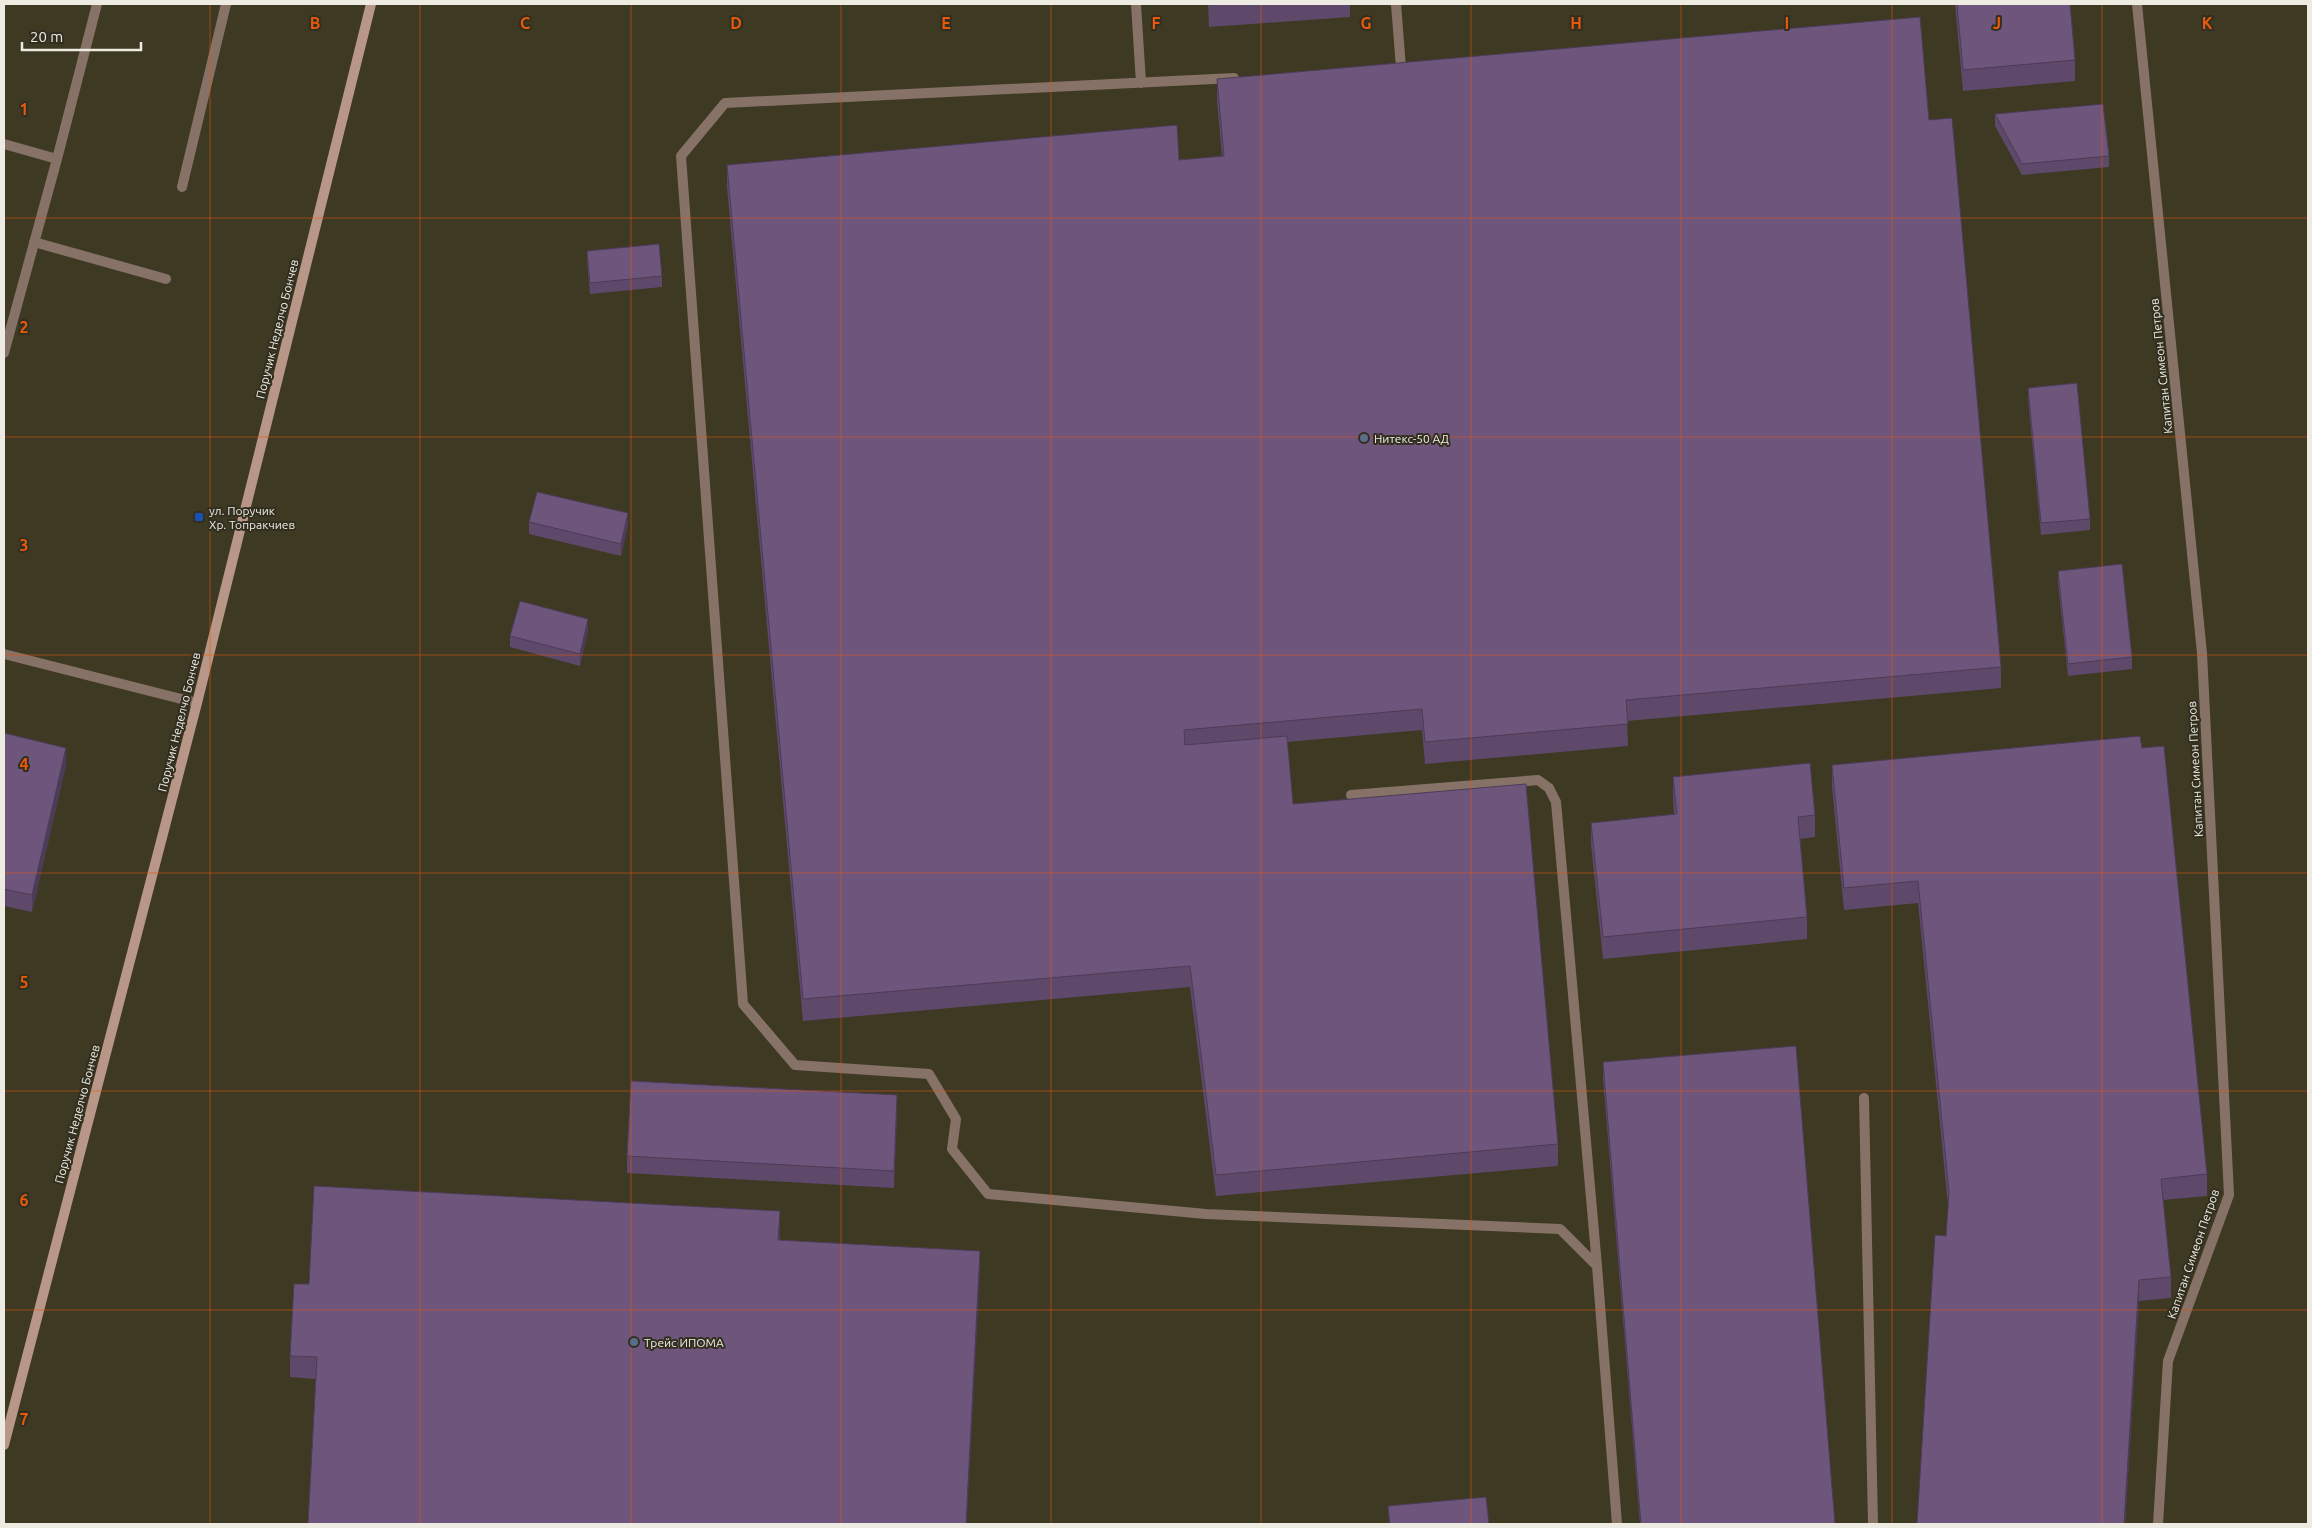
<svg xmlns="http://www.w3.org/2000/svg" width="2312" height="1528" font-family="Ubuntu,sans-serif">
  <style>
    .built { fill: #3e3923 }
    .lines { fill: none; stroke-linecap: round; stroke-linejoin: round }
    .lane { stroke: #877268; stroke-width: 10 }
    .street { stroke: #877268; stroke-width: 10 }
    .secondary { stroke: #b99788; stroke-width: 10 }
    .wall { fill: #5e496b }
    .shaded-wall { fill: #4c3c57 }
    .building { fill: #6d557c; stroke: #4c3c57 }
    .grid { fill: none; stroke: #e8590c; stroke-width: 1; stroke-opacity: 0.55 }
    .service-dot { fill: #5c6f8a; stroke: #322f20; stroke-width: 2 }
    .transit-dot { fill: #1a4fb4; stroke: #322f20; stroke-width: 2 }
    .labels { text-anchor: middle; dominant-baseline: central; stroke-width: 4; stroke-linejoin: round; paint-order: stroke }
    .street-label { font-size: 12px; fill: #eeece2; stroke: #322f20 }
    .poi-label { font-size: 12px; fill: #eeece2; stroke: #322f20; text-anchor: start }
    .grid-label { font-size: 16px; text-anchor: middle; font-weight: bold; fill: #e8590c; stroke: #322f20; stroke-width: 4; stroke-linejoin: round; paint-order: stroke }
  </style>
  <rect width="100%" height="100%" fill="#322f20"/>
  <path class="built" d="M4,4H2308V1524H4Z"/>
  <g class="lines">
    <path class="lane" d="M1136,4L1141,83
      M1393,69L1401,68L1396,4
      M1234,78L725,103L681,156L743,1004L795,1065L929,1074L956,1119L952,1149L988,1194L1206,1214L1560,1229L1597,1266L1617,1524
      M4,144L57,159L4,353
      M57,159L97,4
      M182,187L226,4
      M34,242L166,279
      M4,654L197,703
      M1351,795L1538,780L1549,788L1556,802L1597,1266
      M1864,1098L1873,1524"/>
    <path class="street" d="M2137,4L2202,653L2229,1195L2168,1361L2158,1524"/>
    <path class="secondary" d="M4,1445L197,703L371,4"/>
  </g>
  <path class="wall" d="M1208,4H1350V17L1209,27Z
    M1955,4H2070L2075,60V81L1963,91Z
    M1217,79L1929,120L2001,667V688L1627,721L1628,746L1425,764L1422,730L1287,742L1293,804L1558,1144V1166L1216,1196L1190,987L803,1021L727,187V165L1179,160L1222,156L1217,101Z
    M1995,114L2109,156V167L2022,175L1995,126Z
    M587,251L662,276V287L590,294L587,262Z
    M2028,388L2090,519V530L2041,535L2028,399Z
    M529,522L628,525L621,556L529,534Z
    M2058,571L2132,657V669L2068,676L2058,583Z
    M588,631L580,666L510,647V636Z
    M4,733L66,765L32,912L4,906Z
    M2142,748L2207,1174V1196L2163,1200L2171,1277V1298L2139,1301L2125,1524H1917L1946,1236L1948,1205L1918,903L1844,910L1832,787V765Z
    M1673,777L1815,815V837L1800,839L1807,917V939L1603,959L1591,844V823L1674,814L1673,799Z
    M1603,1062L1835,1524H1640L1603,1079Z
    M897,1112L894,1188L627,1173V1156Z
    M780,1233V1240L980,1273L315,1379L290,1377V1356L309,1284Z
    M1388,1506L1489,1524H1389Z"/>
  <path class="shaded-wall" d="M628,513V525L621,556V544Z
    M588,619V631L580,666V654Z
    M66,748V765L32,912V895Z
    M897,1095V1112L894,1188V1171Z
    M780,1211V1233L778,1262V1240Z
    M980,1251V1273L967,1524H966Z
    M2139,1280V1301L2125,1524H2124Z"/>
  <path class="building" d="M1209,4H1225L1209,5Z
    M1957,4H2070L2075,60L1963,70Z
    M1920,17L1929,120L1952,118L2001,667L1626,700L1628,724L1425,742L1422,709L1184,730L1185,745L1287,736L1293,804L1526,784L1558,1144L1216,1175L1190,966L803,999L727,165L1177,125L1179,160L1224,156L1217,79Z
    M2103,104L2109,156L2022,164L1995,114Z
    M659,244L662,276L590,283L587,251Z
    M2077,383L2090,519L2041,523L2028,388Z
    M537,492L628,513L621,544L529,522Z
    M2122,564L2132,657L2068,664L2058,571Z
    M520,601L588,619L580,654L510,636Z
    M4,733L66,748L32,895L4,889Z
    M2140,736L2142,748L2164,746L2207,1174L2161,1179L2171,1277L2139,1280L2124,1524H1917L1935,1235L1946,1236L1949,1192L1918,881L1844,888L1832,765Z
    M1810,763L1815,815L1798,817L1807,917L1603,937L1591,823L1677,814L1673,777Z
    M1796,1046L1835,1524H1641L1603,1062Z
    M631,1081L897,1095L894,1171L627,1156Z
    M314,1186L780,1211L778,1240L980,1251L966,1524H308L317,1357L290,1356L294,1284H309Z
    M1486,1497L1489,1524H1390L1388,1506Z"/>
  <path class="grid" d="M210,4V1524M420,4V1524M631,4V1524M841,4V1524M1051,4V1524M1261,4V1524M1471,4V1524M1681,4V1524M1892,4V1524M2102,4V1524M4,218H2308M4,437H2308M4,655H2308M4,873H2308M4,1091H2308M4,1310H2308"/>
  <g class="service-dot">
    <circle cx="1364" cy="438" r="5"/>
    <circle cx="634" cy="1342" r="5"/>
  </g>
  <rect class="transit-dot" x="194" y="512" width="10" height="10" rx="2.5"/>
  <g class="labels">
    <g class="street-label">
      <text transform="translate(277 329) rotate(-76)">Поручик Неделчо Бончев</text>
      <text transform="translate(2161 366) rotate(-96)">Капитан Симеон Петров</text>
      <text transform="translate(179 722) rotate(-76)">Поручик Неделчо Бончев</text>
      <text transform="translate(2195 769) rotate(-93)">Капитан Симеон Петров</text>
      <text transform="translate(77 1114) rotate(-75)">Поручик Неделчо Бончев</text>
      <text transform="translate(2193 1254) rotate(-71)">Капитан Симеон Петров</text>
    </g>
    <g class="poi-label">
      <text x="1374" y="438">Нитекс-50 АД</text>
      <text x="209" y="510">ул. Поручик<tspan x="209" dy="14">Хр. Топракчиев</tspan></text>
      <text x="644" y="1342">Трейс ИПОМА</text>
    </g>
  </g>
  <g class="grid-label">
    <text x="315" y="29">B</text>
    <text x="525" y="29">C</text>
    <text x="736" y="29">D</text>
    <text x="946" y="29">E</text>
    <text x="1156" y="29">F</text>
    <text x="1366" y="29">G</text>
    <text x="1576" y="29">H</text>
    <text x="1787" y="29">I</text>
    <text x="1997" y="29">J</text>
    <text x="2207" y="29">K</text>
    <text x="24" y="115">1</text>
    <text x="24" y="333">2</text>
    <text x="24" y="551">3</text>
    <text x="24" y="770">4</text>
    <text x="24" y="988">5</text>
    <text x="24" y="1206">6</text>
    <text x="24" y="1425">7</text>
  </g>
  <rect width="2312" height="1528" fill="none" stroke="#eeece2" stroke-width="10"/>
  <path d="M22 42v8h119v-8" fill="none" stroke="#eeece2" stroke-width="2.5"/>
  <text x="30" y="42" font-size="15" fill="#eeece2" stroke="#322f20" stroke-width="4" paint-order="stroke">20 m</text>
</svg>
